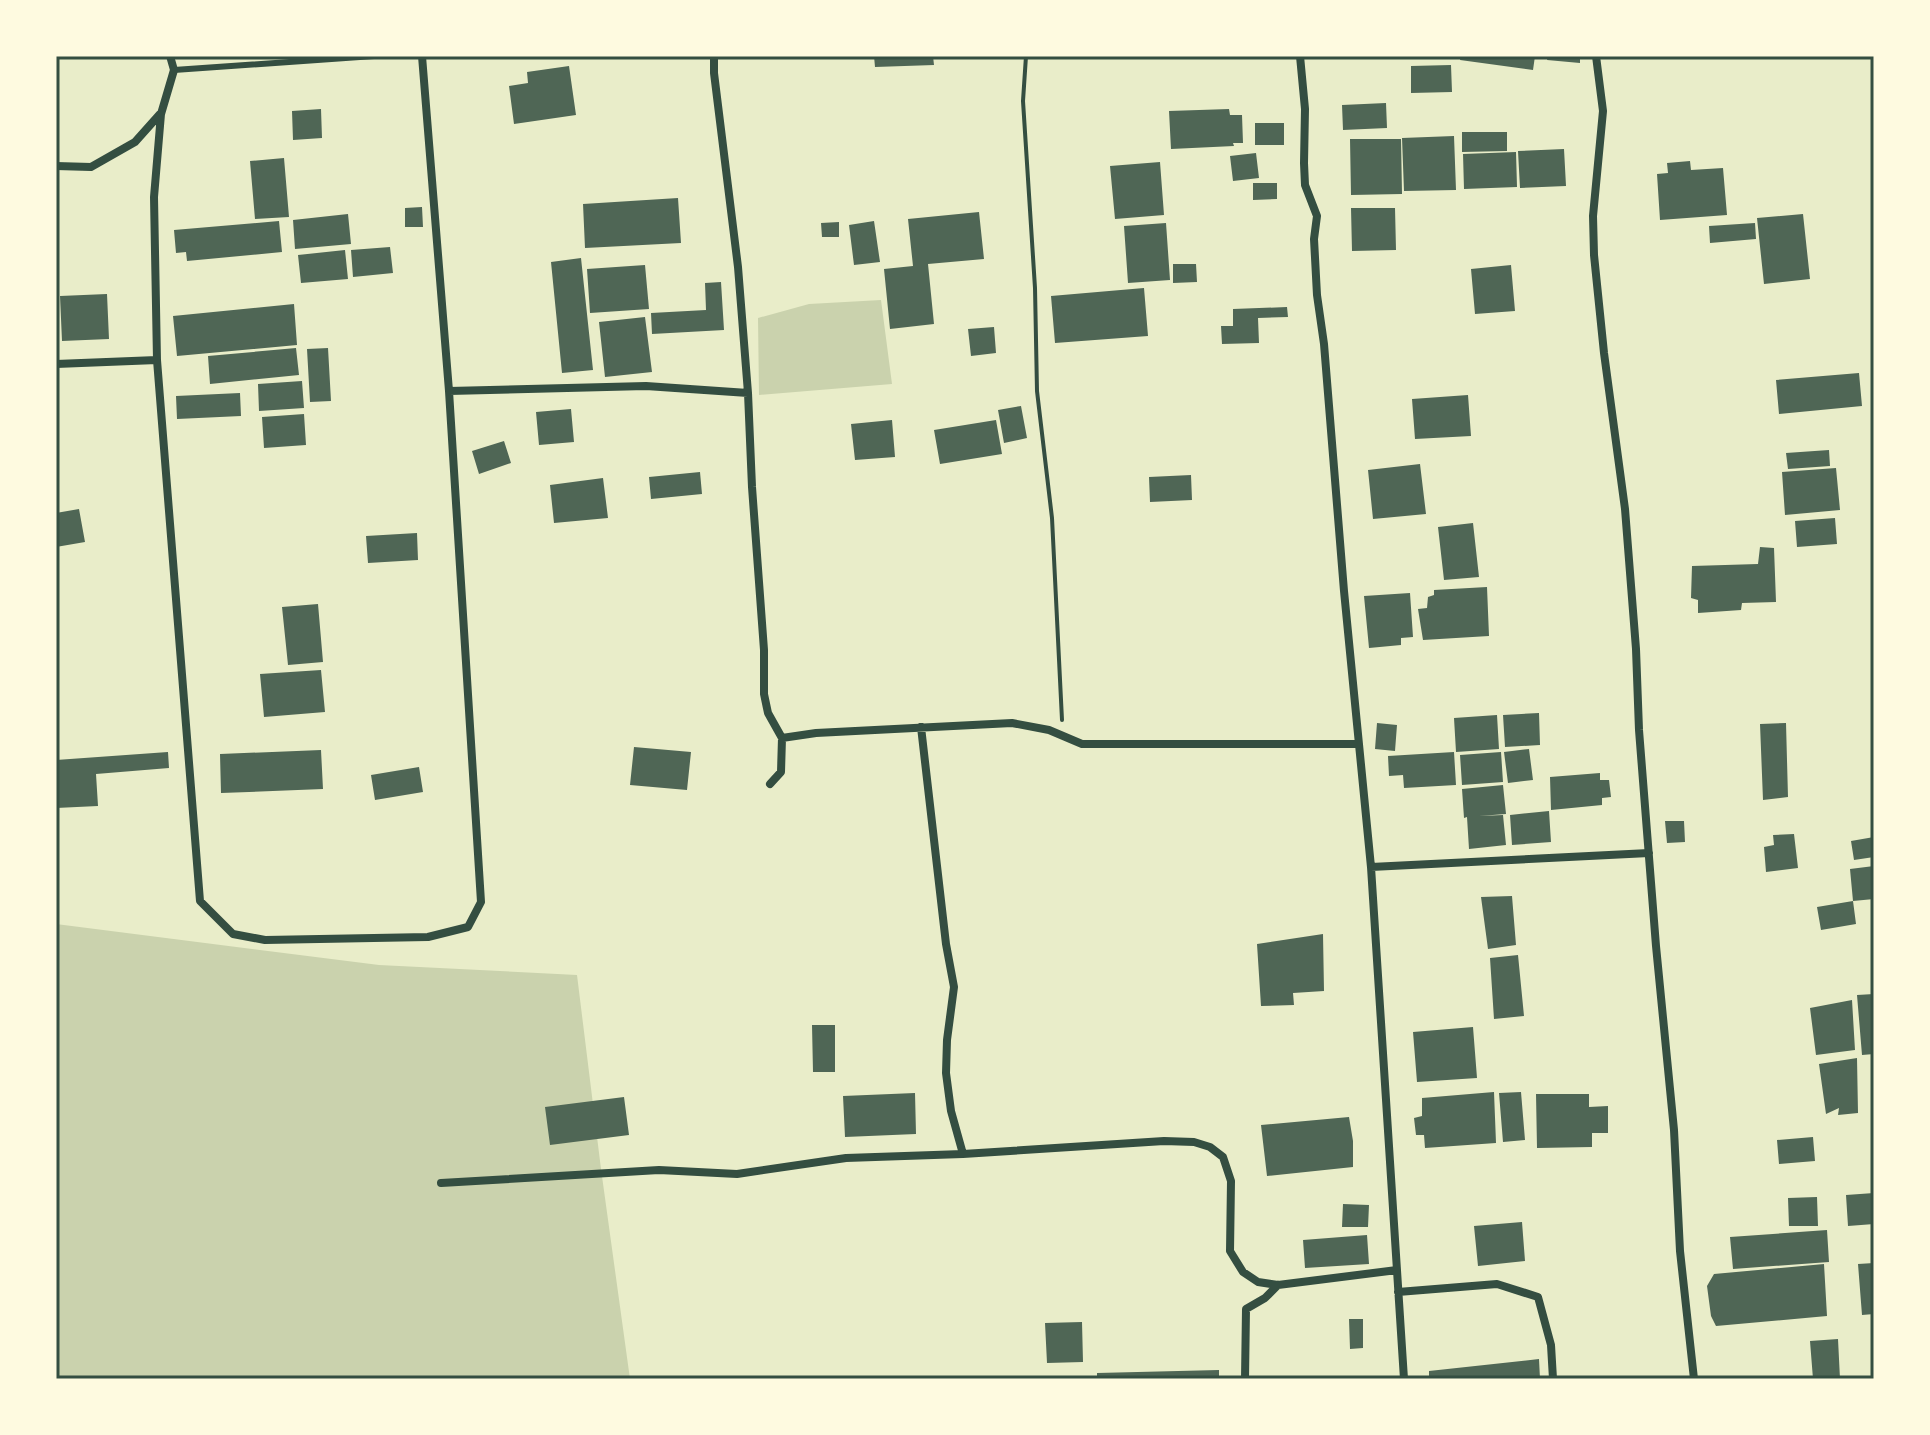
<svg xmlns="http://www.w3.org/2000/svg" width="1930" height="1435" font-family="'Fira Sans Condensed',sans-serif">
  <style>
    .green { fill: #cad2ad }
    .building { fill: #4f6655 }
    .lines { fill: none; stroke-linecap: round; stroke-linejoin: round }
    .path { stroke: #344e41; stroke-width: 4 }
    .service { stroke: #344e41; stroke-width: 6 }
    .minor { stroke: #344e41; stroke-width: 8 }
    .neatline { fill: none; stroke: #344e41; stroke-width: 3 }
  </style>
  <rect width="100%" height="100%" fill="#e9edc9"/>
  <path class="green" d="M881,300L892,384L759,395L758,318L809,304Z
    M56,924L379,965L577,975L601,1169L630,1379H56Z"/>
  <path class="building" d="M874,56H933L934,65L875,67Z
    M1461,56H1535L1533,70L1460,60Z
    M1548,56H1580V63L1547,60Z
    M1451,65L1452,92L1411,93V66Z
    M569,66L576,115L514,124L509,86L528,83L527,72Z
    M1386,103L1387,128L1343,130L1342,105Z
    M321,109L322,138L293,140L292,111Z
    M1229,109L1230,115H1242L1243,143H1233L1234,146L1171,149L1169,111Z
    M1255,123H1284V145H1255Z
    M1462,132H1507V151L1462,152Z
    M1454,136L1456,190L1404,191L1402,138Z
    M1350,139H1401L1402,194L1351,195Z
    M1564,149L1566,186L1520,188L1518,151Z
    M1516,152L1517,187L1464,189L1463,154Z
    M1256,153L1259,178L1233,181L1230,156Z
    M284,158L289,217L255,219L250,161Z
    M1690,161L1691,170L1723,168L1727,215L1660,220L1657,174L1668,173L1667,163Z
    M1160,162L1164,215L1115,219L1110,166Z
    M1253,183H1277V199L1253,200Z
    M678,198L681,243L585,248L583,204Z
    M422,207L423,227H405V208Z
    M1351,208H1395L1396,250L1352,251Z
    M979,212L984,259L928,264L934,324L890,329L884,269L913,266L908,219Z
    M348,214L351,244L295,249L293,220Z
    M1803,214L1810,279L1764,284L1757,218Z
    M279,221L282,252L187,261L186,252L176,253L174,230Z
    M874,221L880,262L854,265L849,225Z
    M839,222V237H822L821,223Z
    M1166,223L1170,280L1128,283L1124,226Z
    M1755,223L1756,239L1710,243L1709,226Z
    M390,247L393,273L353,277L351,250Z
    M345,250L348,279L301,283L298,255Z
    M581,258L593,370L562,373L551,262Z
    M1173,264H1196L1197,282L1173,283Z
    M645,265L649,309L590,313L587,269Z
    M1511,265L1515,311L1475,314L1471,269Z
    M721,282L724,330L652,334L651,313L706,310L705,283Z
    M1144,288L1148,336L1055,343L1051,296Z
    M107,294L109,339L62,341L60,296Z
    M294,304L297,345L177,356L173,316Z
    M1287,307L1288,317L1258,318L1259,343L1222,344L1221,326H1233V309Z
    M645,317L652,372L605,377L599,322Z
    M994,327L996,353L971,356L968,329Z
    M296,348L299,375L210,384L208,356Z
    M328,348L331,401L310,402L307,349Z
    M1859,373L1862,406L1779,414L1776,380Z
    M302,381L304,408L259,411L258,384Z
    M240,393L241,416L177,419L176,396Z
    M1468,395L1471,436L1415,439L1412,399Z
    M1021,406L1027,438L1004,443L998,410Z
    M571,409L574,442L539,445L536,412Z
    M304,414L306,445L264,448L262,417Z
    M892,420L895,457L855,460L851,424Z
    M996,420L1002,454L940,464L934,430Z
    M504,441L511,463L479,474L472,451Z
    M1829,450L1830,466L1788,469L1786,453Z
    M1420,464L1426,514L1373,519L1368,470Z
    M1836,468L1840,510L1785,515L1782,472Z
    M700,472L702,494L651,499L649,477Z
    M1191,475L1192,500L1150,502L1149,477Z
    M603,478L608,518L554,523L550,485Z
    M79,509L85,542L56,547V513Z
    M1835,518L1837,544L1797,547L1795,521Z
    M1473,523L1479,577L1444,580L1438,527Z
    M417,533L418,560L368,563L366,536Z
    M1760,547L1774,548L1776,602L1742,603L1741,610L1698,613V600L1691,598L1692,566L1758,564Z
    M1487,587L1489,636L1423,640L1418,609L1427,608L1428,597L1434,595V590Z
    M1410,593L1413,637L1401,638V645L1369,648L1364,596Z
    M318,604L323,662L288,665L282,607Z
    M321,670L325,712L264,717L260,674Z
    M1539,713L1540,745L1505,747L1503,715Z
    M1497,715L1499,749L1456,752L1454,718Z
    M1377,723L1397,725L1395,751L1375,749Z
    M1786,723L1788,797L1763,800L1760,724Z
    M634,747L691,752L687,790L630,785Z
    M1529,749L1533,780L1508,783L1504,752Z
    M321,750L323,789L221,793L220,754Z
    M168,752L169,768L96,774L98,806L56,808V760Z
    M1454,752L1456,785L1404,788L1403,775L1389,776L1388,756Z
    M1501,752L1503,782L1462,785L1460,755Z
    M419,767L423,792L375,800L371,775Z
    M1600,773V780H1609L1611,797L1602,798V805L1551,810L1550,777Z
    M1503,785L1506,814L1479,816L1503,815L1506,845L1469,849L1467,817L1464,818L1462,789Z
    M1549,811L1551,842L1512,845L1510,815Z
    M1665,821H1684L1685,842L1667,843Z
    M1794,834L1798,868L1766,872L1764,847L1774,845L1773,835Z
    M1874,837V857L1854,860L1851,841Z
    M1874,866V899L1853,901L1850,869Z
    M1512,896L1516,945L1488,949L1481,897Z
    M1853,901L1856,924L1821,930L1817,907Z
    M1323,934L1324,991L1293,993L1294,1005L1261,1006L1257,944Z
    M1518,955L1524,1016L1494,1019L1490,958Z
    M1874,994V1054L1862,1055L1857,995Z
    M1852,1000L1855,1050L1816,1055L1810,1008Z
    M812,1025H835V1072H813Z
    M1473,1027L1477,1078L1417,1082L1413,1032Z
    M1857,1058L1858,1113L1838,1115L1839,1108L1826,1114L1819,1064Z
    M1494,1092L1496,1143L1425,1148L1424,1135H1416L1414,1118L1422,1116V1098Z
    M1521,1092L1525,1140L1503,1142L1499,1093Z
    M915,1093L916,1134L845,1137L843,1096Z
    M1536,1094H1589V1107L1608,1106V1133H1592V1147L1537,1148Z
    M624,1097L629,1135L550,1145L545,1107Z
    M1349,1117L1353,1141V1167L1267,1176L1261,1125Z
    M1813,1137L1815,1161L1779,1164L1777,1140Z
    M1874,1193V1224L1848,1226L1846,1195Z
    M1817,1197L1818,1226H1789L1788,1198Z
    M1343,1204L1369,1205L1368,1227H1342Z
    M1522,1222L1525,1261L1478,1266L1474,1226Z
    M1827,1230L1829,1262L1733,1269L1730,1237Z
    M1367,1235L1369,1264L1305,1268L1303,1240Z
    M1874,1263V1314L1862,1315L1858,1264Z
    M1824,1264L1827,1316L1716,1326L1711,1316L1707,1286L1714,1274Z
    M1349,1319H1363V1348L1350,1349Z
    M1082,1322L1083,1362L1047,1363L1045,1323Z
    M1838,1339L1840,1379H1813L1810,1341Z
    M1539,1359L1540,1379H1429V1371Z
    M1219,1370V1379H1097V1373Z"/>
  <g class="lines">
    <path class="path" d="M1026,56L1023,101L1035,288L1037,391L1052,518L1062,720"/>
    <path class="service" d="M174,70L374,56"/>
    <path class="minor" d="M170,56L174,70L161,114L154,197L157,360L200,901L233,934L265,940L428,937L468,927L481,902L449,391L422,56
      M714,56V73L738,267L748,393L752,487L764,650V694L768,713L782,738L781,772L770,784
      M1300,56L1305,109L1304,163L1305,185L1317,216L1314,239L1317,295L1324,344L1344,591L1371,867L1404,1379
      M1596,56L1603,111L1593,216L1594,255L1604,353L1625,509L1636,649L1639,730L1656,946L1674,1130L1680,1251L1694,1379
      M56,166L91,167L135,142L160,114
      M56,364L157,360
      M449,391L646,386L748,393
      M921,727L946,944L954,987L947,1040L946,1073L951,1111L963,1154
      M782,738L816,733L1012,723L1049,730L1082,744H1359
      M1371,867L1649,853
      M441,1183L659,1170L737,1174L846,1158L963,1154L1164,1141L1194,1142L1210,1147L1223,1157L1231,1181L1230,1251L1243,1272L1258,1282L1278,1285L1397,1270
      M1398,1292L1497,1284L1538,1297L1551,1345L1553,1379
      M1245,1379L1246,1309L1265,1298L1278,1285"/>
  </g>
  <rect width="1930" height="1435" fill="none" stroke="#fefae0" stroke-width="116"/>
  <rect x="58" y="58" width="1814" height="1319" class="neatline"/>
</svg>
